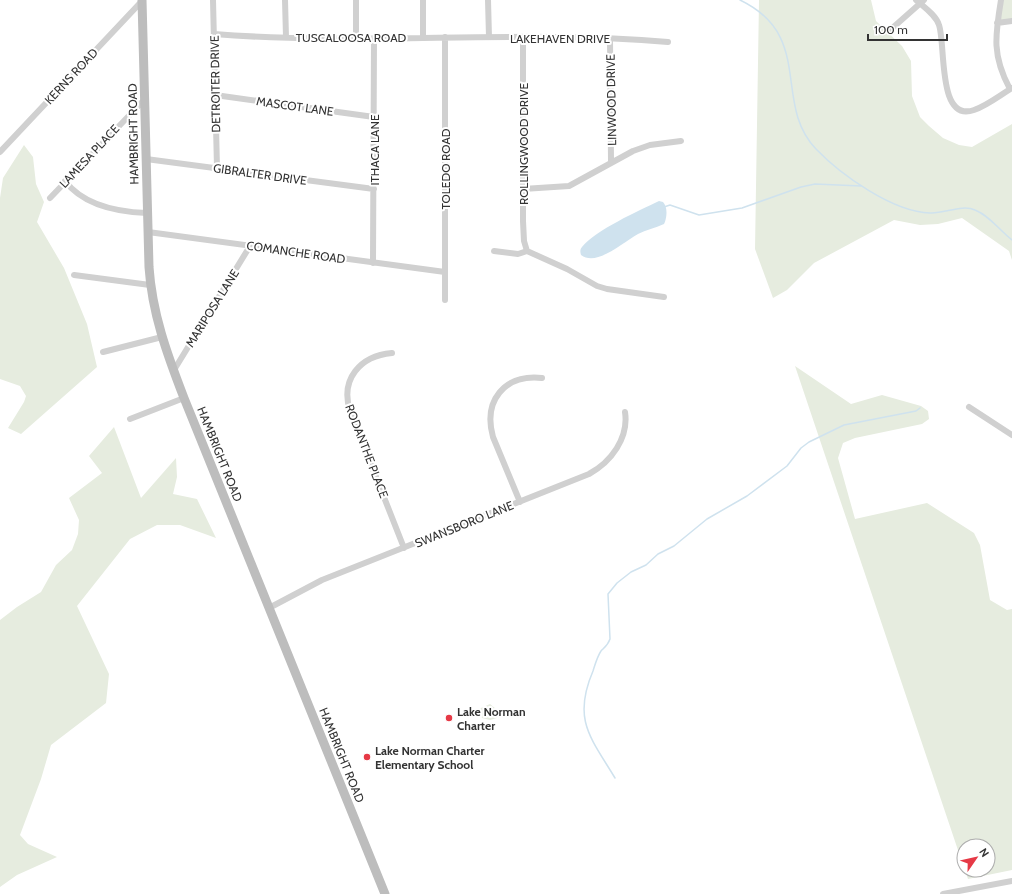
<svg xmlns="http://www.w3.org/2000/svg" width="1012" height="894" font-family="Cabin,sans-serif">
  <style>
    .green { fill: #e6ecdf }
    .water { fill: #cfe2ee }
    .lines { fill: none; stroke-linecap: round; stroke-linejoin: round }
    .stream { stroke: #cfe2ee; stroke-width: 1.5 }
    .street { stroke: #d0d0d0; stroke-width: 6 }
    .secondary { stroke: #bdbdbd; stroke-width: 9 }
    .poi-dot { fill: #e63946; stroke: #fff; stroke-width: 1.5 }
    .labels { text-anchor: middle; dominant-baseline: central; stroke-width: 4; stroke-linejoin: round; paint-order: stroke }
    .street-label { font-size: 12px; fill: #333; stroke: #fff }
    .poi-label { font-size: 12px; font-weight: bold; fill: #333; stroke: #fff; text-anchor: start }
  </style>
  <rect width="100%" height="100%" fill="#fff"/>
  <path class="green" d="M759,0H871L876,21L902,46L911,61L912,96L920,117L929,126L943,138L959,145L972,147L1012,124V260L1009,251L962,218L938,224L920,225L894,220L814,263L787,290L773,298L755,249Z
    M1001,0H1012V21L997,23Z
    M24,145L33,157L36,184L44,202L37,222L64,268L87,324L97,367L21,434L8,428L24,402L26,396L20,386L0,379V198L3,178Z
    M795,366L851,404L882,395L921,406L928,411L929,419L922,424L855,438L843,443L838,458L855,519L927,503L974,533L980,545L990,600L1007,610L1012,609V870L968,879L965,870H988V846H964V868Z
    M114,427L141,498L176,458L177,477L173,494L197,499L216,538L180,525H157L130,539L77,606L109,674L106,703L51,745L41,779L20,835L28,844L57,857L17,875L0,887V620L17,607L41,592L56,565L72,550L78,534L79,520L69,498L102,473L89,456Z
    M490,704L496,709L498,715L497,718L490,720L482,718L479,711L481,708Z"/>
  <path class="water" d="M659,201L663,202C668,207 667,218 664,224C655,228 646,230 638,234C623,242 597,267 581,255C580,252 580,249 582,247C596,230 638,211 659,201Z"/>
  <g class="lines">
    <path class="stream" d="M740,0C815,36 772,103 816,149C841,175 893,212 930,213C944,214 962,204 975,210C990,216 999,230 1012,240
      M664,207L670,205L699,215L742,208L801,187L815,184L861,186
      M615,778C591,738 572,720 593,671C595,665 597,657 601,651C605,647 608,645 610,639L608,594L617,583L631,572L646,565L658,554L674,546L707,519L747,496L787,466L801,448L809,442L844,425L916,411L920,408"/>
    <path class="street" d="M213,0L217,168
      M285,0L286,37
      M356,0V38
      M423,0V37
      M488,0L489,37
      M916,0C924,7 936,15 939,25C946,45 937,123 974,110C988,105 1000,95 1012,88
      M1001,0C995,36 992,56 1010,89
      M997,23L1012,21
      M889,31L924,0
      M214,34C365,46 517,29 668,42
      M445,37V300
      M523,37V221L524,241L527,251
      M610,38L611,162
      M215,95L374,117
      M0,152L142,1
      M146,159L374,189
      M65,181C84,206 118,212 147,213
      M523,189L569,186L633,151L650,145L681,141
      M50,198L145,99
      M148,232L445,272
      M494,251L518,254L527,251L567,269L597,286L607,289L664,297
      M373,263L374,38
      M74,275L150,285
      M103,352L162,337
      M392,353C360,356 340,379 350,411L404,548
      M174,370L250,246
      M969,407L1012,435
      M130,419L184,398
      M520,502L493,437C483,401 504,374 542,378
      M269,608L322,580L589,474C611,462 629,438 625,412
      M943,894L1012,881"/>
    <path class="secondary" d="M142,0L149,267C152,313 167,354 184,398L385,894"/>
  </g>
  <g class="poi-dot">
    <circle cx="449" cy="718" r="4"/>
    <circle cx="367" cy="757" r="4"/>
  </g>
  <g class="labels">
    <g class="street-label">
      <text x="351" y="37">TUSCALOOSA ROAD</text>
      <text x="560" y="38">LAKEHAVEN DRIVE</text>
      <text transform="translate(71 76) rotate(-47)">KERNS ROAD</text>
      <text transform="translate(215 84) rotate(-91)">DETROITER DRIVE</text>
      <text transform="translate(611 100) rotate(-91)">LINWOOD DRIVE</text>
      <text transform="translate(295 106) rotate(8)">MASCOT LANE</text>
      <text transform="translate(133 134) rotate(-91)">HAMBRIGHT ROAD</text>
      <text transform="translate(523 144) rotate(-90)">ROLLINGWOOD DRIVE</text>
      <text transform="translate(374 150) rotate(-90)">ITHACA LANE</text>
      <text transform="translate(89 156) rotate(-47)">LAMESA PLACE</text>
      <text transform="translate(445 169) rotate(-90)">TOLEDO ROAD</text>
      <text transform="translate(260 174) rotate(8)">GIBRALTER DRIVE</text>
      <text transform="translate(296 252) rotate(8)">COMANCHE ROAD</text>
      <text transform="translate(212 308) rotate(-58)">MARIPOSA LANE</text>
      <text transform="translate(367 451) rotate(69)">RODANTHE PLACE</text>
      <text transform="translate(220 454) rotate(68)">HAMBRIGHT ROAD</text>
      <text transform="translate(464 524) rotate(-22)">SWANSBORO LANE</text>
      <text transform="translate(342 755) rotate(68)">HAMBRIGHT ROAD</text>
    </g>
    <g class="poi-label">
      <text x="457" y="711">Lake Norman<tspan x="457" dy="14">Charter</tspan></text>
      <text x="375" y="750">Lake Norman Charter<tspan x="375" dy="14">Elementary School</tspan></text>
    </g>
  </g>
  <g transform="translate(976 858) rotate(56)"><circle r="19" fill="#ffffff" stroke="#adadad"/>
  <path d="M0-3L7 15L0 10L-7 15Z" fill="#e63946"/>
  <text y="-6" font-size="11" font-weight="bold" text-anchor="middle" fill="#333333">N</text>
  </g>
  <path d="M868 34v6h79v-6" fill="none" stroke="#333333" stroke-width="2"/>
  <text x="874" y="34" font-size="12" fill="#333333" stroke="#ffffff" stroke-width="3" paint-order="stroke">100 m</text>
</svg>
